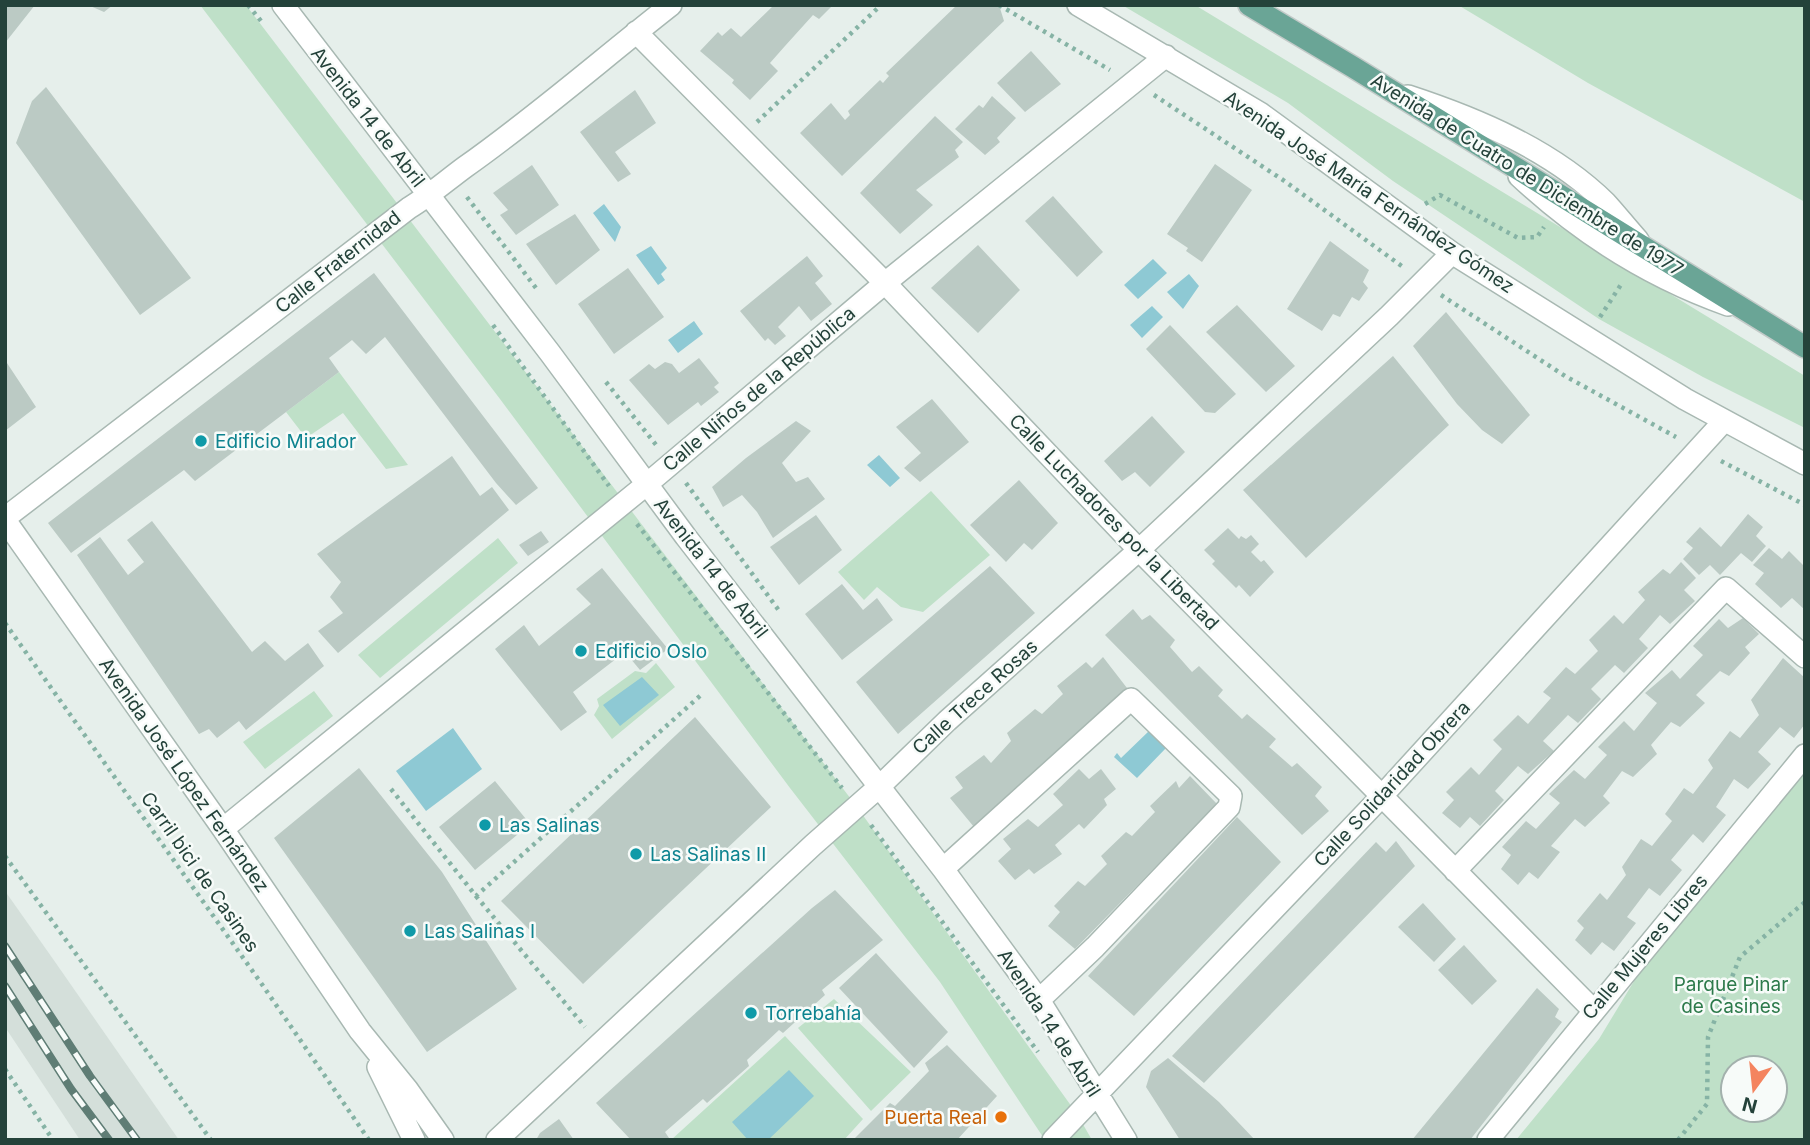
<svg xmlns="http://www.w3.org/2000/svg" width="1810" height="1145" font-family="Inter,sans-serif">
  <style>
    .built { fill: #d4dfda }
    .green { fill: #bfe0c8; fill-rule: evenodd }
    .water { fill: #8ec9d4 }
    .building { fill: #bbcac4 }
    .lines { fill: none; stroke-linecap: round; stroke-linejoin: round }
    .minor-casing { stroke: #a8b8b2; stroke-width: 24 }
    .major-casing { stroke: #c2cac8; stroke-width: 24 }
    .path { stroke: #86b3a5; stroke-width: 4.5; stroke-dasharray: 3.5 5; stroke-linecap: butt }
    .minor { stroke: #fff; stroke-width: 21 }
    .major { stroke: #6aa596; stroke-width: 21 }
    .rail-casing { stroke: #5f7d75; stroke-width: 8 }
    .rail { stroke: #f7fbf9; stroke-width: 5; stroke-dasharray: 16; stroke-linecap: butt }
    .culture-dot { fill: #0f9aa8; stroke: #f7fbf9; stroke-width: 2.5 }
    .food-dot { fill: #e8710a; stroke: #f7fbf9; stroke-width: 2.5 }
    .labels { text-anchor: middle; dominant-baseline: central; stroke-width: 5; stroke-linejoin: round; paint-order: stroke }
    .street-label { font-size: 19px; fill: #24423a; stroke: #f7fbf9 }
    .culture-label { font-size: 19px; fill: #0d838f; stroke: #f7fbf9; text-anchor: start }
    .park-label { font-size: 19px; fill: #2d7a4b; stroke: #f7fbf9 }
    .food-label { font-size: 19px; fill: #c56008; stroke: #f7fbf9; text-anchor: end }
  </style>
  <rect width="100%" height="100%" fill="#e6efeb"/>
  <path class="built" d="M5,891L53,959L179,1140H80L5,1027Z"/>
  <path class="green" d="M200,5H246L857,807L1077,1114L1092,1140H1045L940,982L790,788L500,399Z
    M1122,5H1195L1805,376V428L1703,377L1599,319L1393,181L1288,103Z
    M1458,5H1805V202L1588,83Z
    M339,372L408,465L386,469L343,413L306,438L286,412Z
    M931,491L990,555L923,612L901,607L877,587L864,600L838,572Z
    M498,538L518,563L380,678L358,655Z
    M656,663L675,687L612,739L594,715L599,706L597,699L635,671L646,673Z
    M314,691L333,716L265,769L243,742Z
    M1805,772V1140H1516L1599,1039L1676,912ZM1733,1068H1775V1110H1733Z
    M834,999L911,1072L871,1111L798,1028Z
    M785,1036L863,1119L844,1140H671Z"/>
  <path class="water" d="M604,204L621,227L615,242L593,213Z
    M651,246L667,268L661,274L665,280L658,285L636,255Z
    M1153,259L1167,273L1138,299L1124,285Z
    M1189,274L1199,286L1183,309L1167,292Z
    M1152,306L1163,317L1142,338L1130,325Z
    M694,321L703,334L678,353L668,340Z
    M879,455L900,478L890,487L867,465Z
    M642,677L659,695L620,726L603,705Z
    M453,728L482,769L426,811L396,771Z
    M1149,731L1166,748L1137,778L1114,757L1117,753L1121,758Z
    M789,1070L814,1096L768,1140H748L732,1122Z"/>
  <path class="building" d="M5,5H35L5,43Z
    M88,5H113L104,12Z
    M774,5H833L819,19L813,15L785,46L770,63L778,71L750,100L732,83L734,80L700,51L718,32L722,36L731,28L741,37Z
    M957,5H999L1004,21L842,176L800,133L831,103L845,120L850,115L848,111L880,80L883,83L889,76L886,73Z
    M1031,51L1061,84L1025,112L997,83Z
    M46,87L191,278L140,315L16,143L32,101Z
    M635,90L656,123L615,152L631,174L618,182L580,132Z
    M992,96L1016,118L997,138L1000,142L985,155L955,129L979,105L983,108Z
    M935,116L963,142L955,150L959,157L916,190L933,205L900,234L860,193Z
    M1215,164L1252,190L1202,262L1186,251L1188,248L1167,234Z
    M532,165L559,205L516,235L500,215L508,210L493,193Z
    M1053,196L1103,252L1077,277L1025,221Z
    M575,214L600,250L556,285L526,244Z
    M1330,241L1369,270L1363,282L1368,288L1359,301L1352,297L1340,317L1333,314L1322,331L1287,309Z
    M978,245L1020,290L978,333L931,288Z
    M807,256L823,276L815,283L832,304L811,321L799,306L778,327L786,336L775,345L768,338L765,341L740,311Z
    M628,268L664,317L614,354L578,304Z
    M374,273L538,488L516,505L496,483L385,337L366,354L352,340L329,358L339,372L195,481L184,470L71,553L48,523Z
    M1237,305L1295,366L1266,392L1206,332Z
    M1446,312L1530,415L1502,444L1482,430L1457,404L1413,346Z
    M1170,325L1236,394L1215,413L1205,412L1146,349Z
    M1393,356L1449,425L1306,558L1243,490Z
    M699,358L719,383L714,387L719,392L701,406L698,402L668,425L629,380L649,364L655,369L665,362L672,364L679,373Z
    M5,360L36,407L5,431Z
    M932,399L969,442L920,482L904,468L921,453L896,427Z
    M1152,416L1185,452L1150,487L1135,472L1122,481L1104,461Z
    M796,421L811,431L782,463L796,482L808,477L825,499L773,538L757,512L742,495L723,507L712,487L746,458Z
    M452,456L480,496L492,487L509,510L338,653L318,631L343,613L330,597L341,582L317,554Z
    M1019,480L1058,523L1032,550L1024,543L1006,562L970,525Z
    M1748,514L1763,527L1756,536L1766,546L1752,562L1741,553L1720,575L1710,565L1699,575L1683,559L1693,548L1686,542L1700,527L1721,547Z
    M816,515L842,550L799,585L770,547Z
    M152,521L252,652L265,641L285,661L308,643L324,666L246,730L239,721L217,738L209,729L199,734L77,555L100,537L128,575L144,562L127,540Z
    M1228,528L1239,539L1241,536L1246,539L1251,535L1259,544L1251,552L1261,562L1264,560L1274,572L1250,597L1239,585L1236,588L1212,564L1215,561L1204,550Z
    M541,531L549,542L528,556L519,545Z
    M1769,548L1782,559L1789,551L1805,567V610L1792,598L1781,608L1755,584L1764,573L1753,565Z
    M1681,562L1696,578L1684,590L1695,601L1670,624L1660,615L1639,639L1648,648L1624,673L1615,665L1591,689L1601,699L1578,723L1568,715L1543,741L1554,751L1528,774L1518,766L1495,791L1504,800L1480,826L1470,817L1460,828L1442,813L1454,800L1446,792L1471,767L1479,775L1502,749L1493,740L1518,715L1528,724L1551,698L1543,692L1566,667L1575,674L1598,651L1589,640L1614,615L1623,624L1645,600L1638,592L1663,569L1670,574Z
    M990,566L1035,613L898,734L856,682Z
    M602,568L668,649L640,670L625,652L573,692L587,712L561,731L495,649L524,625L539,646L591,604L576,589Z
    M842,584L863,610L877,598L893,620L842,660L805,614Z
    M1133,609L1142,620L1150,615L1175,640L1170,647L1192,672L1199,666L1223,690L1218,696L1242,719L1247,714L1276,739L1269,747L1292,767L1297,763L1322,787L1315,796L1329,811L1302,835L1105,635Z
    M1743,618L1759,634L1745,647L1750,653L1729,676L1720,671L1696,695L1705,703L1680,727L1671,722L1651,745L1657,754L1633,777L1622,771L1603,796L1610,803L1585,827L1575,819L1551,846L1560,852L1538,879L1529,872L1518,885L1501,869L1511,855L1502,847L1526,821L1536,829L1560,803L1549,794L1574,770L1585,779L1607,755L1598,747L1624,721L1634,731L1657,703L1645,693L1672,670L1680,679L1703,655L1693,646L1719,619L1728,628Z
    M1103,657L1127,688L974,827L950,798L963,788L955,777L984,755L991,763L1011,741L1007,733L1035,709L1042,714L1063,694L1057,686L1086,662L1092,668Z
    M1783,658L1805,678V724L1794,738L1780,727L1758,752L1771,764L1748,789L1734,779L1716,807L1726,815L1703,843L1693,834L1671,860L1682,870L1660,896L1649,888L1627,917L1636,923L1614,951L1602,942L1591,955L1575,940L1584,928L1577,921L1600,893L1607,900L1626,875L1622,867L1641,839L1652,846L1672,821L1665,814L1684,788L1693,794L1713,768L1708,760L1730,731L1740,738L1759,715L1751,700Z
    M695,717L771,807L583,984L501,901Z
    M359,768L442,872L517,989L427,1052L274,838Z
    M1079,769L1089,779L1101,769L1116,789L1104,799L1107,805L1084,829L1079,824L1055,845L1062,854L1034,874L1029,869L1015,880L998,861L1011,849L1003,839L1028,819L1038,827L1063,805L1053,794Z
    M1190,776L1217,804L1075,949L1048,926L1060,912L1054,906L1078,881L1085,886L1107,864L1101,856L1126,832L1132,836L1155,812L1150,806L1176,781L1179,788Z
    M495,781L530,824L475,870L439,827Z
    M1237,817L1281,862L1134,1016L1088,976Z
    M1396,841L1415,866L1204,1083L1172,1056L1376,842L1386,852Z
    M835,890L883,940L822,990L825,995L783,1033L779,1030L747,1060L749,1066L707,1103L703,1099L665,1132L669,1138L666,1140H631L596,1103L812,908Z
    M1423,903L1456,939L1434,962L1398,927Z
    M1464,945L1497,981L1472,1005L1438,970Z
    M876,953L948,1032L914,1068L839,988Z
    M1537,988L1559,1009L1555,1017L1562,1022L1470,1140H1412Z
    M947,1045L997,1096L957,1140H853L890,1103L895,1106L929,1071L925,1063Z
    M1168,1058L1219,1102L1255,1140H1180L1146,1087L1151,1071Z
    M559,1119L574,1140H536L540,1133Z"/>
  <g class="lines">
    <g class="minor-casing">
      <path id="minor" d="M283,5L550,353L686,537L943,869L1039,1000L1126,1140
        M1078,5L1260,113L1452,253L1685,399L1805,464
        M636,32L885,283L1139,550L1593,1010
        M1408,96C1478,119 1552,150 1606,203C1617,215 1627,228 1638,240
        M1519,176C1580,233 1649,277 1728,305
        M5,518L409,208C429,196 446,181 465,167C536,117 602,59 671,5
        M5,520L223,829L360,1031L407,1089L443,1140
        M223,829L647,484L885,283L1166,56
        M943,869L1131,699L1231,796L1229,807L1095,947L1039,1000
        M1455,871L1726,588L1805,657
        M378,1067L414,1140
        M497,1140L813,845L880,786L947,721L1139,550L1389,316L1452,253
        M1053,1140L1381,797L1724,421
        M1488,1140L1805,755"/>
    </g>
    <g class="major-casing">
      <path id="major" d="M1249,5L1353,67L1805,347"/>
    </g>
    <path class="path" d="M248,5L261,21
      M999,5L1110,70
      M1154,95L1283,180L1403,267
      M757,122L881,5
      M467,197L536,288
      M1425,204L1440,195L1518,238L1537,237L1544,227
      M1441,295L1565,376L1676,437
      M1600,317L1622,283
      M493,325L609,486
      M606,382L657,446
      M1721,461L1805,505
      M686,483L780,612
      M637,524L842,788
      M5,623L261,983L369,1140
      M391,789L476,896L701,695
      M871,825L1038,1052
      M5,856L211,1140
      M476,896L585,1027
      M5,1069L53,1140
      M1678,1140L1707,1104L1708,1037L1740,957L1805,902"/>
    <use href="#minor" class="minor"/>
    <use href="#major" class="major"/>
    <g class="rail-casing">
      <path id="rail" d="M5,946L90,1076L137,1140
        M5,986L71,1089L109,1140"/>
    </g>
    <use href="#rail" class="rail"/>
  </g>
  <g class="culture-dot">
    <circle cx="201" cy="441" r="7"/>
    <circle cx="581" cy="651" r="7"/>
    <circle cx="485" cy="825" r="7"/>
    <circle cx="636" cy="854" r="7"/>
    <circle cx="410" cy="931" r="7"/>
    <circle cx="751" cy="1013" r="7"/>
  </g>
  <circle class="food-dot" cx="1001" cy="1117" r="7"/>
  <g class="labels">
    <g class="street-label">
      <text transform="translate(368 117) rotate(52)">Avenida 14 de Abril</text>
      <text transform="translate(1527 175) rotate(32)">Avenida de Cuatro de Diciembre de 1977</text>
      <text transform="translate(1369 192) rotate(34)">Avenida José María Fernández Gómez</text>
      <text transform="translate(338 262) rotate(-38)">Calle Fraternidad</text>
      <text transform="translate(759 389) rotate(-40)">Calle Niños de la República</text>
      <text transform="translate(1114 522) rotate(46)">Calle Luchadores por la Libertad</text>
      <text transform="translate(711 568) rotate(52)">Avenida 14 de Abril</text>
      <text transform="translate(975 697) rotate(-42)">Calle Trece Rosas</text>
      <text transform="translate(184 775) rotate(55)">Avenida José López Fernández</text>
      <text transform="translate(1392 784) rotate(-47)">Calle Solidaridad Obrera</text>
      <text transform="translate(200 872) rotate(55)">Carril bici de Casines</text>
      <text transform="translate(1645 947) rotate(-50)">Calle Mujeres Libres</text>
      <text transform="translate(1049 1023) rotate(57)">Avenida 14 de Abril</text>
    </g>
    <g class="culture-label">
      <text x="215" y="441">Edificio Mirador</text>
      <text x="595" y="651">Edificio Oslo</text>
      <text x="499" y="825">Las Salinas</text>
      <text x="650" y="854">Las Salinas II</text>
      <text x="424" y="931">Las Salinas I</text>
      <text x="765" y="1013">Torrebahía</text>
    </g>
    <g class="park-label">
      <text x="1731" y="984">Parque Pinar<tspan x="1731" dy="22">de Casines</tspan></text>
    </g>
    <g class="food-label">
      <text x="987" y="1117">Puerta Real</text>
    </g>
  </g>
  <rect width="1810" height="1145" fill="none" stroke="#24423a" stroke-width="14"/>
  <g transform="translate(1754 1089) rotate(195)"><circle r="33" fill="#f7fbf9" stroke="#a3b1ad" stroke-width="2"/>
  <path d="M0-5L12 26L0 18L-12 26Z" fill="#f4845f"/>
  <text y="-10" font-size="19" font-weight="bold" text-anchor="middle" fill="#24423a">N</text>
  </g>
</svg>
